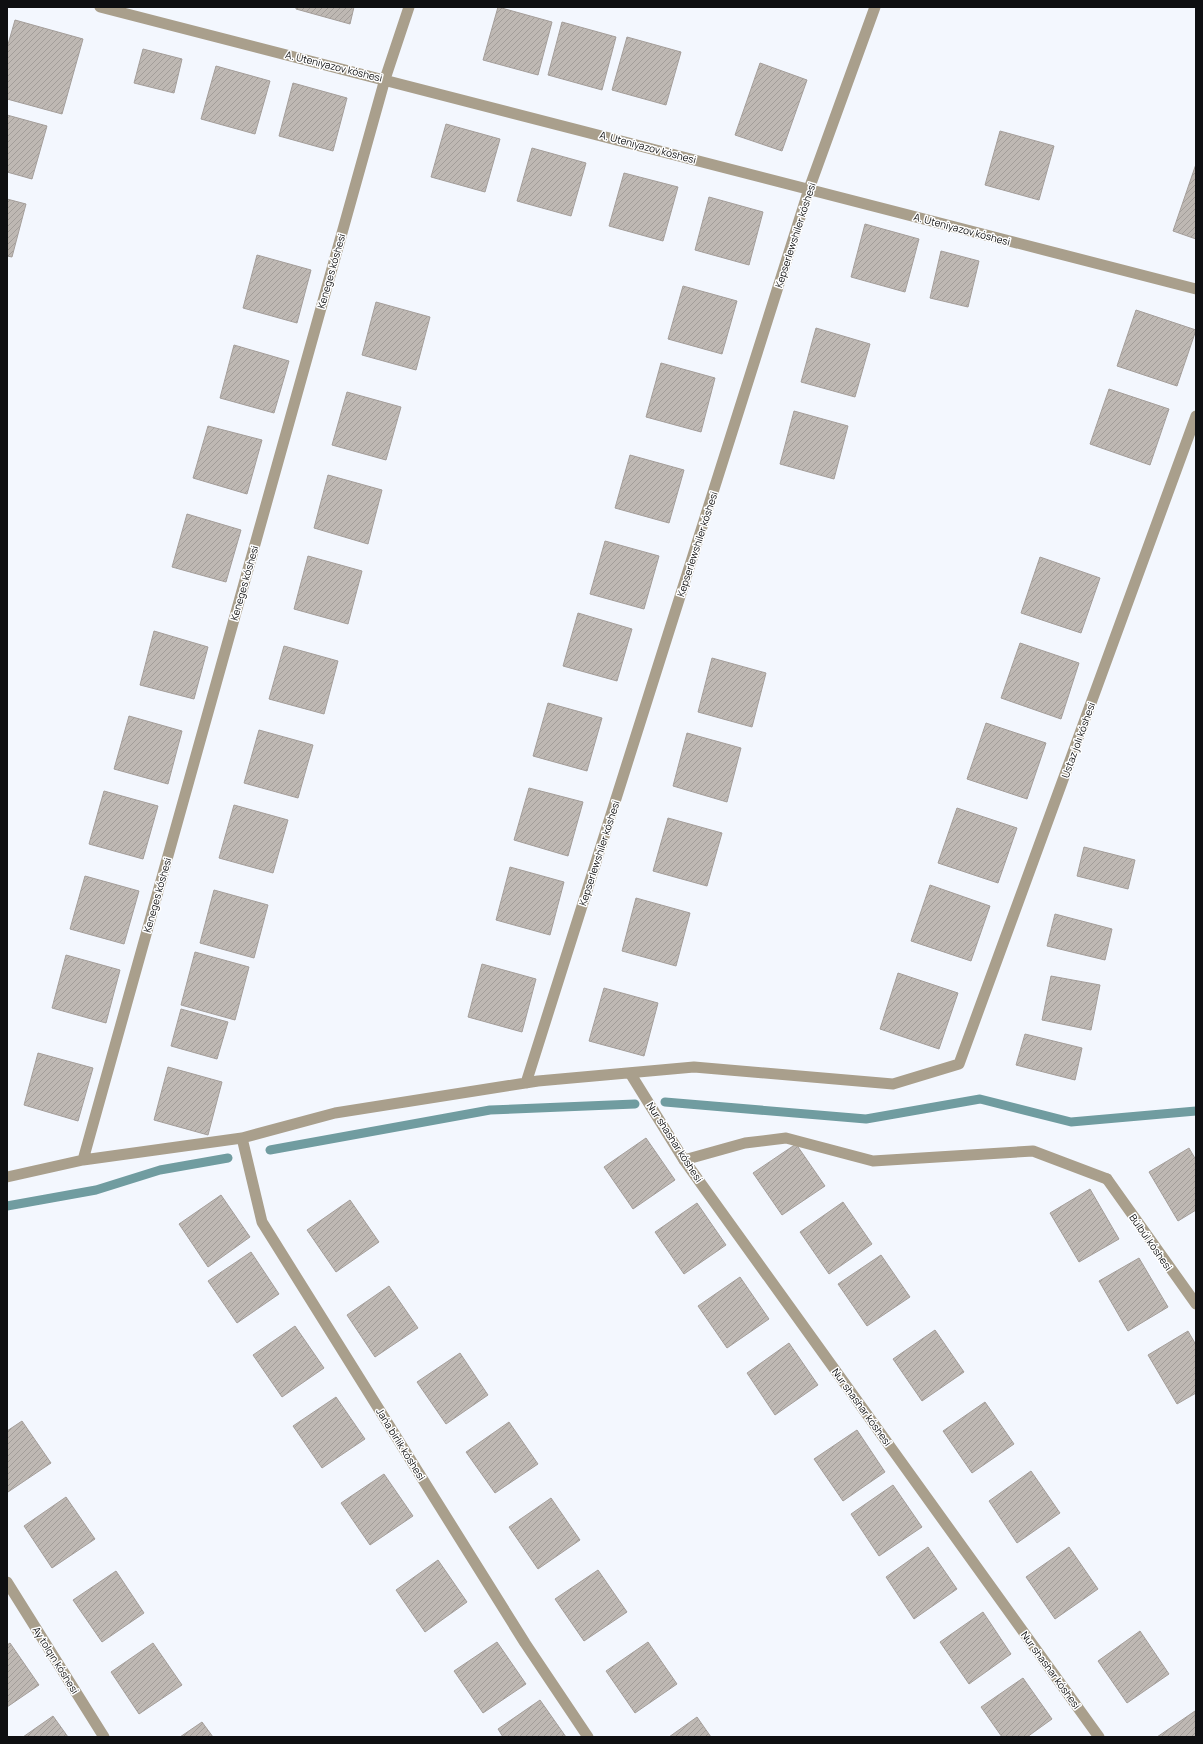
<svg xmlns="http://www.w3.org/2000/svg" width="1203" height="1744" font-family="Manrope,sans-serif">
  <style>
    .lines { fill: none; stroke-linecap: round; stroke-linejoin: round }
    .stream { stroke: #709ca0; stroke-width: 9 }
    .building { fill: url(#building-hatch); stroke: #a49e9a }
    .service { stroke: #a99f8c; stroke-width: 11 }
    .minor { stroke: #a99f8c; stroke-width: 11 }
    .labels { text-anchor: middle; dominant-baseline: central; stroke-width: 3; stroke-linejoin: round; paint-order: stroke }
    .street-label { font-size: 10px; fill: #0e0f11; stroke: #fff }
  </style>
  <defs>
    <pattern id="building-hatch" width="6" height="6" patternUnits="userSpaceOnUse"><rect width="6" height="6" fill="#beb8b3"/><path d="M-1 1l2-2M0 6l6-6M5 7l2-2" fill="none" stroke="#a29d99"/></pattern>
  </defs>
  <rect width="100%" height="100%" fill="#f3f7fe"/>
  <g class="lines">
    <path class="stream" d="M665,1102L866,1119L980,1099L1071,1122L1196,1111
      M270,1150L490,1110L635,1104
      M7,1206L96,1190L160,1170L228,1158"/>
  </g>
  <path class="building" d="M296,7H354L350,24L296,9Z
    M498,7L552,22L538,75L483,60Z
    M15,20L83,39L62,114L7,99V48Z
    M562,22L616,37L602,90L548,75Z
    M627,37L681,52L666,105L612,90Z
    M143,49L182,59L174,93L134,83Z
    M760,63L807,80L782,151L735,135Z
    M216,66L270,81L255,134L201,119Z
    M293,83L347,98L333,151L279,136Z
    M7,115L47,126L32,179L7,172Z
    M446,124L500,139L485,192L431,177Z
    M1000,131L1054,146L1039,200L985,185Z
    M532,148L586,163L571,216L517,201Z
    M1196,164V239L1173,231Z
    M624,173L678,187L663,241L609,226Z
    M709,197L763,212L749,265L695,250Z
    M7,199L26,204L12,257L7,256Z
    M865,224L919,239L905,292L851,277Z
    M941,251L979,261L968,307L930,298Z
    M257,255L311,270L297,323L243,308Z
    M683,286L737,301L722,354L668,339Z
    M376,302L430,317L416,370L362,355Z
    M1136,310L1196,330L1177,386L1117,366Z
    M816,328L870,344L855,397L801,382Z
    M234,345L289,361L274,413L220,398Z
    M661,363L715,378L701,432L646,417Z
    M1109,389L1169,409L1150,465L1090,444Z
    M347,392L401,407L386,460L332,445Z
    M794,411L848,426L834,479L780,464Z
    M208,426L262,440L247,494L193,478Z
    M630,455L684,470L669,523L615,508Z
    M328,475L382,490L368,544L314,528Z
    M187,514L241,530L226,582L172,567Z
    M605,541L659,556L644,609L590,594Z
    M308,556L362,571L348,624L294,609Z
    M1040,557L1100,578L1081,633L1021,613Z
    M578,613L632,629L617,681L563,666Z
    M154,631L208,647L194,699L140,685Z
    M1020,643L1079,663L1061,719L1001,698Z
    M284,646L338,661L324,714L269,699Z
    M712,658L766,673L752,727L698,712Z
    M548,703L602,718L587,771L533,756Z
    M129,716L182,731L168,784L114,769Z
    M986,723L1046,743L1027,799L967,779Z
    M259,730L313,745L298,798L244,783Z
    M687,733L741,748L727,802L673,786Z
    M529,788L583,802L568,856L514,840Z
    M104,791L158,806L143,859L89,844Z
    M234,805L288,820L273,873L219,858Z
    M957,808L1017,828L998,883L938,863Z
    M668,818L722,833L707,886L653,871Z
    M1084,847L1135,860L1128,889L1077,876Z
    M510,867L564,882L550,935L496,920Z
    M85,876L139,891L124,944L70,929Z
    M930,885L990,906L971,961L911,941Z
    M214,890L268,905L254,958L200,943Z
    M636,898L690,913L676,966L622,951Z
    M1055,914L1112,929L1105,960L1047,946Z
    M195,952L249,967L235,1020L181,1005Z
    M66,955L120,970L106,1023L52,1008Z
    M482,964L536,979L522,1032L468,1017Z
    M898,973L958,993L939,1049L880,1029Z
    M1051,976L1100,985L1091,1030L1042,1020Z
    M604,988L658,1003L644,1056L589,1041Z
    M181,1009L228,1022L217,1059L171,1046Z
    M1025,1034L1082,1048L1075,1080L1016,1065Z
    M38,1053L93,1068L78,1121L24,1105Z
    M168,1067L222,1082L208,1135L154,1120Z
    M646,1138L675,1180L633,1209L604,1167Z
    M796,1144L825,1186L782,1215L753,1173Z
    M1189,1148L1196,1160V1210L1178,1221L1149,1172Z
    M1090,1189L1119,1239L1079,1262L1050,1213Z
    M221,1195L250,1237L208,1267L179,1224Z
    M350,1200L379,1242L336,1272L307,1230Z
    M843,1202L872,1244L829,1274L800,1232Z
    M697,1203L726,1245L684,1274L655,1232Z
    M251,1252L279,1294L237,1323L208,1281Z
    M881,1255L910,1297L867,1326L838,1284Z
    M1139,1258L1168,1307L1128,1331L1099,1281Z
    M740,1277L769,1319L727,1348L698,1306Z
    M389,1286L418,1328L375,1357L347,1315Z
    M295,1326L324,1368L282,1397L253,1355Z
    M935,1330L964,1372L922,1401L893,1359Z
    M1188,1331L1196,1345V1393L1177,1404L1148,1355Z
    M789,1343L818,1385L775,1415L747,1373Z
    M460,1353L488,1395L446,1424L417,1382Z
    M336,1397L365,1439L322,1468L293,1426Z
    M985,1402L1014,1444L972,1473L943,1431Z
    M22,1421L51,1463L8,1492L7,1490V1431Z
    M509,1422L538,1464L495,1493L466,1452Z
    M857,1430L885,1472L843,1501L814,1459Z
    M1031,1471L1060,1513L1017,1543L989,1501Z
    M384,1474L413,1516L370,1545L341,1503Z
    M893,1485L922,1527L879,1556L851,1514Z
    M66,1497L95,1539L52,1568L24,1526Z
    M551,1498L580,1540L538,1569L509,1527Z
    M928,1547L957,1589L914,1619L886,1577Z
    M1069,1547L1098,1589L1055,1619L1026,1577Z
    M438,1560L467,1602L425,1632L396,1590Z
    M598,1570L627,1612L584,1641L555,1599Z
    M116,1571L144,1613L102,1642L73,1600Z
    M983,1612L1011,1654L969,1684L940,1642Z
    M1140,1631L1169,1674L1127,1703L1098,1661Z
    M497,1642L526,1684L483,1713L454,1671Z
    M648,1642L677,1684L635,1713L606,1671Z
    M10,1643L39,1685L7,1707V1645Z
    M153,1643L182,1685L139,1714L111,1672Z
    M1023,1678L1052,1719L1027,1737H1002L981,1707Z
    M540,1700L566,1737H503L498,1729Z
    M1195,1711L1196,1737H1157Z
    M53,1716L68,1737H23Z
    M697,1717L711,1737H669Z
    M202,1722L213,1737H180Z"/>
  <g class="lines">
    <path class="service" d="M684,1160L745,1143L786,1138L873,1161L1033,1151L1107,1179"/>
    <path class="minor" d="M100,7L1196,289
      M630,1073L684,1160L1099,1737
      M526,1083L809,189L875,7
      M242,1138L262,1222L525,1643L588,1737
      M83,1160L385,79L409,7
      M7,1177L83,1160L242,1138L335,1113L538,1081L694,1067L893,1084L959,1064L1196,416
      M1107,1179L1196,1304
      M7,1582L104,1737"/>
  </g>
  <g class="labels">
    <g class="street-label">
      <text transform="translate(334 66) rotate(14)">A. Uteniyazov kóshesi</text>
      <text transform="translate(648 147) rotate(15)">A. Uteniyazov kóshesi</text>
      <text transform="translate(962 229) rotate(15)">A. Uteniyazov kóshesi</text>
      <text transform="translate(795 235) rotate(-72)">Kepserlewshiler kóshesi</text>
      <text transform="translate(331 271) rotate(-74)">Keneges kóshesi</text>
      <text transform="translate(697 544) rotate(-72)">Kepserlewshiler kóshesi</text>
      <text transform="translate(244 583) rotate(-74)">Keneges kóshesi</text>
      <text transform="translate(1078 740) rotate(-70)">Ustaz jolı kóshesi</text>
      <text transform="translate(599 853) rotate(-72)">Kepserlewshiler kóshesi</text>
      <text transform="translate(157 895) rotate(-74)">Keneges kóshesi</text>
      <text transform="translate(675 1142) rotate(57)">Nur shashar kóshesi</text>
      <text transform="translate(1151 1242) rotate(55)">Búlbúl kóshesi</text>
      <text transform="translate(862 1407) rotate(54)">Nur shashar kóshesi</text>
      <text transform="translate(401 1444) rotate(58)">Jańa birlik kóshesi</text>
      <text transform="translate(56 1660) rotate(58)">Ay tolqın kóshesi</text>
      <text transform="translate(1051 1670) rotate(54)">Nur shashar kóshesi</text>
    </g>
  </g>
  <rect width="1203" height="1744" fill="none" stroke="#0e0f11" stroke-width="16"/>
</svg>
